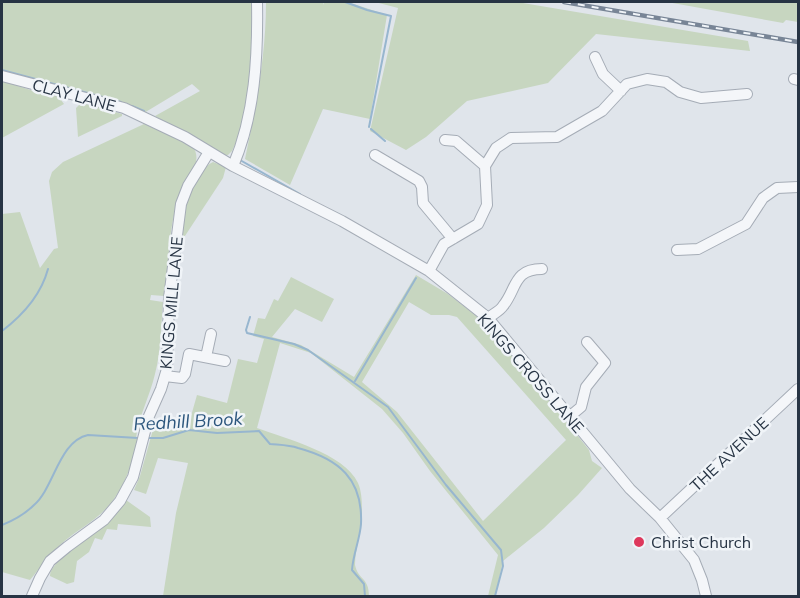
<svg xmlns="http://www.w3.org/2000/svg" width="800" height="598" font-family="Mulish,sans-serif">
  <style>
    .green { fill: #c7d6c0; fill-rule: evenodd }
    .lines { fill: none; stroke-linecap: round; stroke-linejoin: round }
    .stream { stroke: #97b6cf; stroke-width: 2 }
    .minor-casing { stroke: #a5acb6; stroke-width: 12 }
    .minor { stroke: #f4f6f9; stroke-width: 10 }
    .rail-casing { stroke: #788596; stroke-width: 4.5 }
    .rail { stroke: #f0f4f8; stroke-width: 2; stroke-dasharray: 7; stroke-linecap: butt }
    .poi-dot { fill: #de385c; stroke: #f0f4f8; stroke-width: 2 }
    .labels { text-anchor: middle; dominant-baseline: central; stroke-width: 5; stroke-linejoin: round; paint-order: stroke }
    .street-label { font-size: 16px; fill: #273444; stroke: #f0f4f8 }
    .poi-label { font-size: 16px; fill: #273444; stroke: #f0f4f8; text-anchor: start }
    .water-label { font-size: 18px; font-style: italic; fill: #2c567d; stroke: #f0f4f8 }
  </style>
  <rect width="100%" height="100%" fill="#e0e5eb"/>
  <path class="green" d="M2,2H253C252,46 254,111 232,151L228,155H224L155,116L200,91L192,84L144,113L2,73Z
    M266,2H323V5L324,2H348L387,15L370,119L323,109L290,185L245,159C256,106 266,56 266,2Z
    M375,2H517L748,41L750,51L596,34L548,83L467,101L426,137L406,150L370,131L398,8Z
    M667,2H798V22L786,20L783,23Z
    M2,81L40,93L58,96L64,104L2,138Z
    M82,102L122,114V116L78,137L76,108Z
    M144,124L192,145C205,163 186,179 180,196C168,225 169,261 166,293L164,296L151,295L150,300L163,302C161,326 161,351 155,374C150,396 139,415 136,438L138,439C133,460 127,481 114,499C100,519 78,529 61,544C49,555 40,568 30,580L2,572V214L20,212L40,268L54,249L58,248L49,181L52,172L63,162Z
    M213,162L226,167L223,178L181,242C181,235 180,226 181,219C184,201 196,170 213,162Z
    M416,275L448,294L491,327L589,450L592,461L602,468L578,495L544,528L503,561L495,596H488L498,555L430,471L403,433L382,409L311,353L280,343L257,428C286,439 344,453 358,483C362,492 362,504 362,515C362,532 355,548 355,565C358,580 369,577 369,596H163L176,513L188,463L158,458L146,494L134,490L140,476L154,426L171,427L189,423L197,395L227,403L238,359L257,363L264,339L253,336L258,318L265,319L274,299L278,301L291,277L334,299L322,322L295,309L272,337L301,345L354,377ZM409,302L431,315H449L457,317L566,440L483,521L397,412L362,382Z
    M126,500L150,517L151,527L118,524L117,530L107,529L102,540L95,538L89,552L77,561L74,582L67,584L50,576C49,561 95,533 107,522C115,515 121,508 126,500Z"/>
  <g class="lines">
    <path class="stream" d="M345,2L367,10L391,16L369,127
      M2,70L121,102
      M132,106L144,111
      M371,129L385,141
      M240,160L300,194
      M250,317L246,330L247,333L294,344L308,350L388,407L446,485L501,550L503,566L495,596
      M2,331C23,315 41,295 48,269
      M355,381L416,278
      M147,438H163L189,430L217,433L259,431L270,444C280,445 289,445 298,448C339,459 363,479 361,524C360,539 353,554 352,570L364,584L365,596
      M2,525C12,521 26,513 34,505C54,488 59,441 88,435L138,438"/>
    <g class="minor-casing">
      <path id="minor" d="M595,57L603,74L621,91
        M2,76L124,108L185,137L233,166L342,221L429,271L488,318L630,489L660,518L694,560L702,580L706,596
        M794,79L798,80
        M445,140L456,141L485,166
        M375,155L419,181L422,187L423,203L453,239
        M233,166C255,115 258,56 257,2
        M677,250L698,249L746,224L763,198L777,188L798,187
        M429,271L444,244L478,224L487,205L485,166L496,148L511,138L557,137L602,111L627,84L647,79L666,82L680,92L701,98L747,94
        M488,318C493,314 500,311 503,306C517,289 513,269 542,269
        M206,357L211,334
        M165,376L182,378L185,374L189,354L225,361
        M569,417L581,407L586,387L605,363L587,342
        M660,518L798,389
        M32,596L40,578L50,561L67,547L104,520L120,501L133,477L149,416L161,389L167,369L169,298L181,204L188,186L209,152"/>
    </g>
    <use href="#minor" class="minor"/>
    <g class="rail-casing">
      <path id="rail" d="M564,2L798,42"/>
    </g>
    <use href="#rail" class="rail"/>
  </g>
  <circle class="poi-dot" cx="639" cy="542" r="6"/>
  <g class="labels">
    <g class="street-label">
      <text transform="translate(74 95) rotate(15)">CLAY LANE</text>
      <text transform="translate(171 303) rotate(-85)">KINGS MILL LANE</text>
      <text transform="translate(531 373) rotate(49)">KINGS CROSS LANE</text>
      <text transform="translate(729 454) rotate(-43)">THE AVENUE</text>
    </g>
    <g class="poi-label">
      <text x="651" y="542">Christ Church</text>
    </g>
    <g class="water-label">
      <text transform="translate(188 421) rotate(-3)">Redhill Brook</text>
    </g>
  </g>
  <rect width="800" height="598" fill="none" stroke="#273444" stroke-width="6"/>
</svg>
